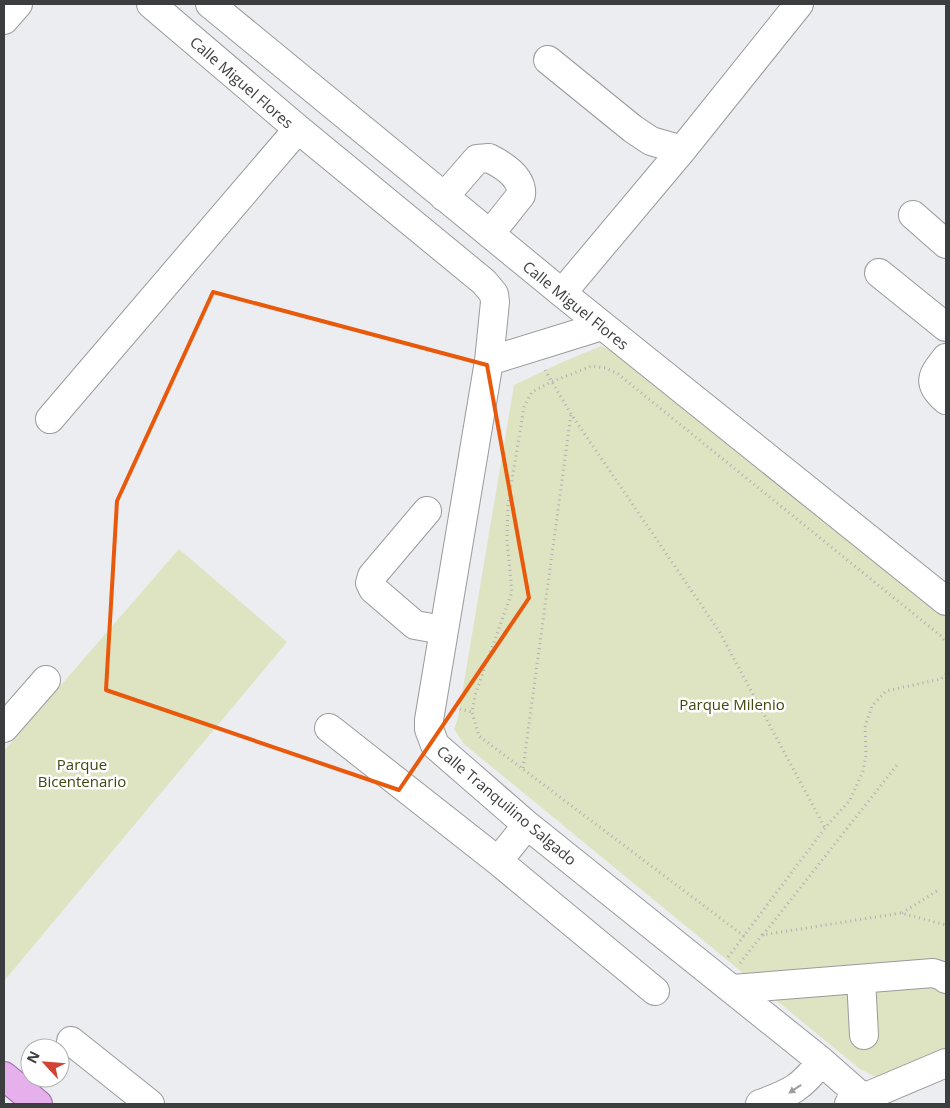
<svg xmlns="http://www.w3.org/2000/svg" width="950" height="1108" font-family="'Open Sans',sans-serif">
  <style>
    .green { fill: #dee3c1 }
    .lines { fill: none; stroke-linecap: round; stroke-linejoin: round }
    .minor-casing { stroke: #999a9c; stroke-width: 30 }
    .major-casing { stroke: #9e66a7; stroke-width: 30 }
    .path { stroke: #afb0b2; stroke-width: 3; stroke-dasharray: 1 4; stroke-linecap: butt }
    .minor { stroke: #fff; stroke-width: 28 }
    .major { stroke: #e5b0ec; stroke-width: 28 }
    .oneway { fill: #9e9e9e }
    .marked { fill: none; stroke: #e8590c; stroke-width: 4; stroke-linejoin: round }
    .labels { text-anchor: middle; dominant-baseline: central; stroke-width: 5; stroke-linejoin: round; paint-order: stroke }
    .street-label { font-size: 15px; fill: #3c3d3e; stroke: #fff }
    .park-label { font-size: 15px; fill: #42470b; stroke: #fff }
  </style>
  <rect width="100%" height="100%" fill="#ecedf0"/>
  <path class="green" d="M601,346L616,353L946,617V1052L878,1078L860,1069L464,744L454,729L458,718L514,385L565,361Z
    M179,549L287,642L4,981V751Z"/>
  <g class="lines">
    <g class="minor-casing">
      <path id="minor" d="M151,4L298,129L484,282L494,294L495,302L489,361L429,720V729L435,745L527,825L821,1061L863,1098
        M210,4L562,293L946,601
        M4,20L18,4
        M548,60L633,129L651,141L682,150
        M444,197L477,159L489,158C503,165 523,177 521,195L490,234
        M913,215L946,244
        M879,273L946,327
        M562,293L682,150L799,4
        M946,358C932,376 926,383 946,400
        M489,361L602,326
        M50,419L298,129
        M427,511L372,576L370,583L373,589L415,625L443,630
        M4,728L46,680
        M329,728L498,861L655,991
        M498,861L527,825
        M861,979L864,1035
        M732,989L933,973L945,977L946,979
        M71,1041L150,1104
        M760,1104C790,1093 802,1088 821,1061
        M849,1104L946,1063"/>
    </g>
    <g class="major-casing">
      <path id="major" d="M4,1076L38,1104"/>
    </g>
    <path class="path" d="M545,370L571,414L719,631L825,828
      M455,708L472,712
      M523,768L571,414
      M902,913L940,889
      M763,935L897,765
      M744,936L479,736L472,712L475,695L512,592L507,540L508,504L524,407L532,392L551,382L592,366L606,368L618,374L941,636L946,643
      M728,957L825,828L850,800L863,771L866,754L865,727L872,706L886,691L941,679L946,674
      M740,963L762,935L901,913L946,925"/>
    <use href="#minor" class="minor"/>
    <use href="#major" class="major"/>
  </g>
  <defs><path id="oneway-solid" d="M-6-.8H1V-3.2L6.5 0L1 3.2V.8H-6Z" transform="scale(1.25)"/></defs>
  <use class="oneway" href="#oneway-solid" transform="translate(795 1089) rotate(146)"/>
  <path class="marked" d="M213,292L487,365L529,598L399,790L106,690L117,501Z"/>
  <g class="labels">
    <g class="street-label">
      <text transform="translate(242 82) rotate(41)">Calle Miguel Flores</text>
      <text transform="translate(576 305) rotate(39)">Calle Miguel Flores</text>
      <text transform="translate(507 805) rotate(40)">Calle Tranquilino Salgado</text>
    </g>
    <g class="park-label">
      <text x="732" y="704">Parque Milenio</text>
      <text x="82" y="764">Parque<tspan x="82" dy="17">Bicentenario</tspan></text>
    </g>
  </g>
  <rect width="950" height="1108" fill="none" stroke="#3c3d3e" stroke-width="10"/>
  <g transform="translate(45 1063) rotate(296)"><circle r="24" fill="#ffffff" stroke="#b1b1b2"/>
  <path d="M0-4L9 19L0 12L-9 19Z" fill="#d14435"/>
  <text y="-8" font-size="14" font-weight="bold" text-anchor="middle" fill="#3c3d3e">N</text>
  </g>
</svg>
